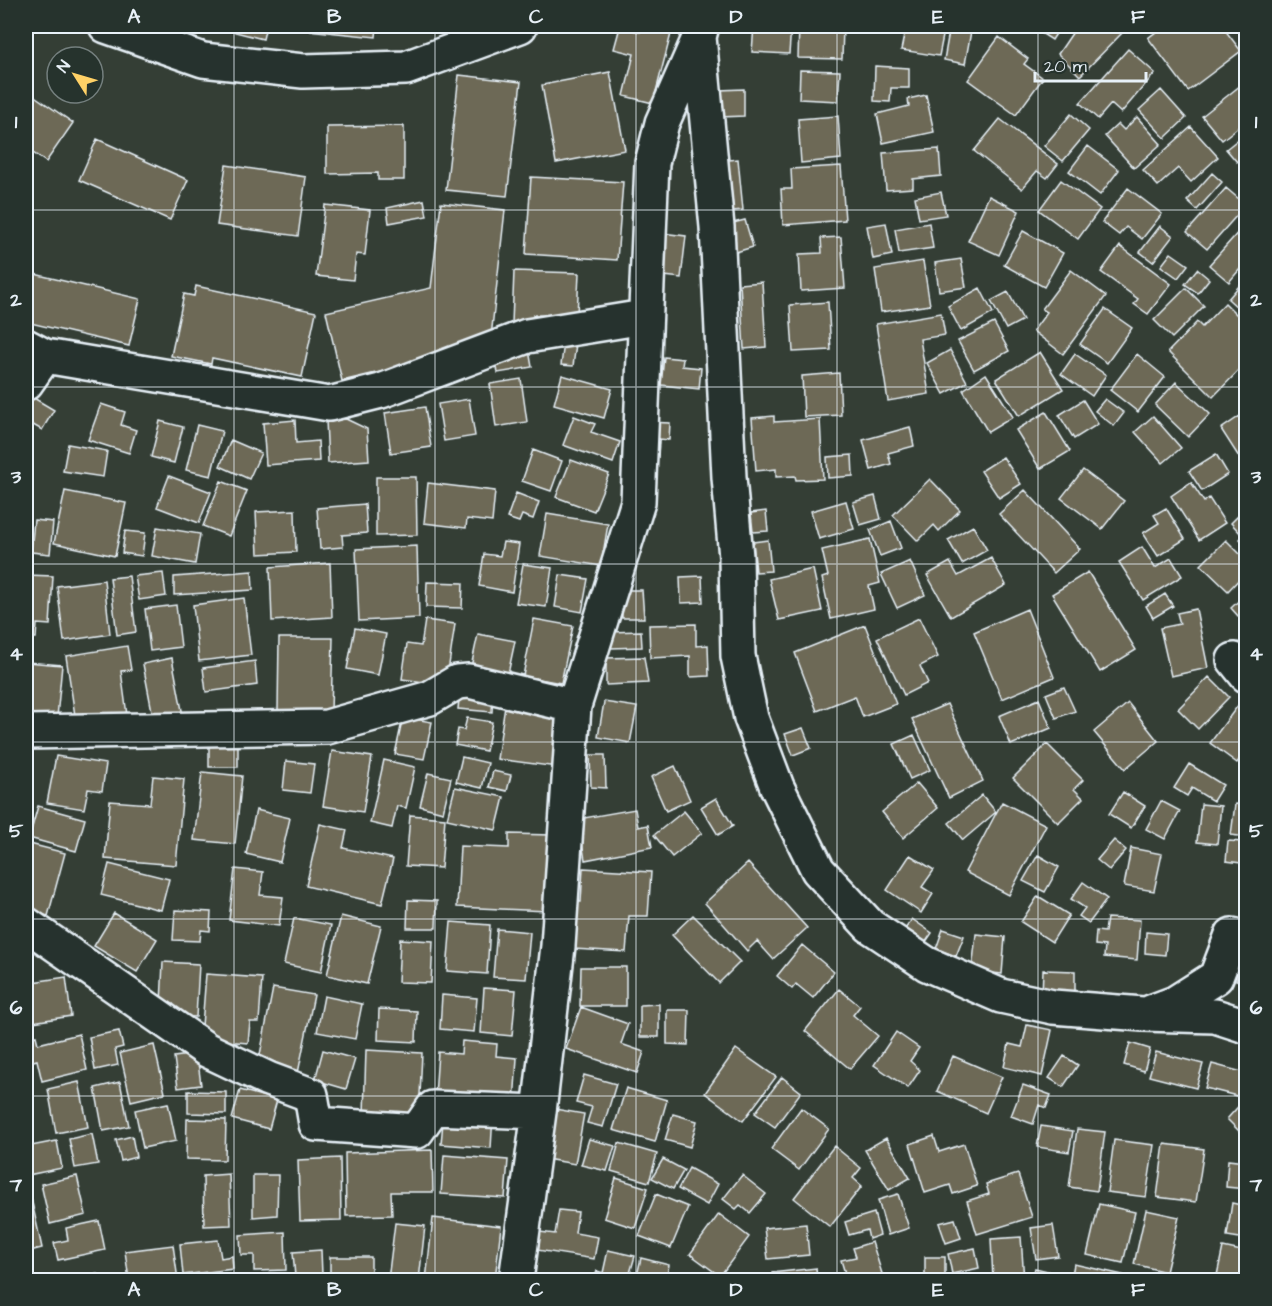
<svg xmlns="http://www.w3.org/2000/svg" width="1272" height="1306" font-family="'Architects Daughter',sans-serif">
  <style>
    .building { fill: #6d6956; stroke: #e8f1f8; stroke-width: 1.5 }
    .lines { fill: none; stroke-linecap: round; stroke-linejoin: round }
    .minor-casing { stroke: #e8f1f8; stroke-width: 38 }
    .minor { stroke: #26332d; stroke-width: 33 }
    .grid { fill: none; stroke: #e8f1f8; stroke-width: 1.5; stroke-opacity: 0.55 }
    .neatline { fill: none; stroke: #e8f1f8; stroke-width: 2 }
    .grid-label { font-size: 20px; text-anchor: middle; font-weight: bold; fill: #e8f1f8 }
  </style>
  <rect width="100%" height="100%" fill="#343e35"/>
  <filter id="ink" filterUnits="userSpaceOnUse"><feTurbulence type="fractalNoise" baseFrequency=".0167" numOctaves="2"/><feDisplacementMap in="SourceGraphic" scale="12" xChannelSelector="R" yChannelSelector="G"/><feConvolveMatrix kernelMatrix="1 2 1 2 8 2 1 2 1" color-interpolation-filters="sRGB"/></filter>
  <g filter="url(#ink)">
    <path class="building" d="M212,26H266L263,39Z
      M309,26H377L376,37L308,30Z
      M641,26H673L653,103L624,96L634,54L614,49L620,27L640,32Z
      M754,26H791L789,54L752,52Z
      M799,26H843L842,59L798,58Z
      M906,26H945L939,56L901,50Z
      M950,26H972L965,64L944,60Z
      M1030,26H1061L1052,40Z
      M1077,26H1121L1125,30L1080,76L1058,54Z
      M1164,26H1222L1241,51L1188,91L1148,38Z
      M999,37L1028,59L1024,64L1043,78L1016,115L968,80Z
      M1128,49L1155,73L1121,113L1111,104L1098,119L1080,103Z
      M875,66L909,68V88H891L890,102L874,101Z
      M800,70L840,71L838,101L799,99Z
      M610,72L625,150L556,163L542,85Z
      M459,75L521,82L507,196L446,190Z
      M1246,81V121L1222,140L1202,116Z
      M744,89V116L720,117L719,90Z
      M26,90L73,123L46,162L26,148Z
      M1161,90L1186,118L1165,138L1139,110Z
      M926,95L934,132L883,143L877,114L909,106L908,99Z
      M1071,114L1089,130L1063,161L1044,146Z
      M838,116L841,159L801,163L798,119Z
      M1137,117L1161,144L1134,168L1105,136L1118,124L1124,130Z
      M1000,119L1058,164L1047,178L1037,171L1022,189L974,151Z
      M404,126V180H378V173L327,174V127Z
      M1191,127L1218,157L1191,182L1178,168L1158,186L1143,170Z
      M1245,134L1246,155L1237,162L1226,149Z
      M97,139L188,180L170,220L79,180Z
      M1088,146L1119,170L1100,195L1069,171Z
      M939,149L941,176L913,179V188L886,190L883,153Z
      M738,159L743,210L724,212L720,161Z
      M226,165L306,177L298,236L217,225Z
      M841,166L845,220L783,225L781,189H792L791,169Z
      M1212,173L1222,182L1197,210L1187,201Z
      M531,177L623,182L617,260L526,254Z
      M1061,180L1100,209L1078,239L1039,210Z
      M1128,188L1162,214L1142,239L1126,227L1119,235L1102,222Z
      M1226,188L1246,205L1207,249L1187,232Z
      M941,192L946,215L919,219L915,197Z
      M989,196L1019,211L999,255L968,241Z
      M424,200L427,216L389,223L387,208Z
      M441,203L505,210L490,346L342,381L326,312L431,288Z
      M325,205L370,210L365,255L356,254L353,280L316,276Z
      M745,220L753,247L736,252L729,224Z
      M886,223L892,255L873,259L867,226Z
      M929,223L933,248L899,253L895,229Z
      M1160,226L1173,236L1153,262L1140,252Z
      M1242,228L1246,233V262L1229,282L1209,265Z
      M1023,231L1063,253L1044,287L1004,265Z
      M662,233L686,236L681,278L656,275Z
      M841,237L845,288L801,291L799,254L822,253L821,238Z
      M1120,246L1171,284L1148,314L1134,304L1138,299L1101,272Z
      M1171,253L1188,265L1178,278L1161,266Z
      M961,259L966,287L939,291L935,263Z
      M923,261L930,305L881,312L875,269Z
      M1197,269L1209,279L1198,293L1185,284Z
      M1071,270L1106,296L1063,354L1033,331L1047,312L1042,309Z
      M514,271L579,273L577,316L533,315V324H512Z
      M26,272L140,299L129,346L26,322Z
      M1246,278V315L1228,299Z
      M762,282L766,347L744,349L740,284Z
      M196,286L316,312L302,377L212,358L211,364L171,356L184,294L194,296Z
      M980,288L993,313L961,331L948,306Z
      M1186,288L1204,306L1172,338L1154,320Z
      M1008,292L1023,320L1006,329L991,301Z
      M828,302L831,350L793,352L790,305Z
      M1225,303L1246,324L1244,338L1246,341V363L1213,397L1168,352L1197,322L1202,327Z
      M1105,309L1132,328L1107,363L1080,344Z
      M941,313L945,335L920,339L929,394L888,401L876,324Z
      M994,323L1009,351L974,370L958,341Z
      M564,343L576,344L573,366L561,365Z
      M529,350L532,367L498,373L495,355Z
      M950,350L967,382L944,394L927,363Z
      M1040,352L1063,389L1019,416L996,379Z
      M1075,354L1106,375L1092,396L1061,374Z
      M1137,354L1165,377L1138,412L1110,390Z
      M664,357L683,359L682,366L701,368L699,389L661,385Z
      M839,373L841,415L804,417L802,376Z
      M986,374L1013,417L988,432L963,390Z
      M562,375L612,389L604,418L554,404Z
      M521,379L527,422L496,427L490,384Z
      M1176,382L1210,414L1188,437L1155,405Z
      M32,397L54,410L42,430L26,421V408Z
      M469,399L475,436L444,441L438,404Z
      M1105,399L1124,413L1114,426L1095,411Z
      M1083,400L1098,424L1074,439L1059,415Z
      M101,404L125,412L121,425L136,430L129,453L88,440Z
      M425,407L431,447L391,453L385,413Z
      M1046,412L1070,451L1040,469L1016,430Z
      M1246,412V468L1221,429Z
      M574,416L595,424L591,432L620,442L613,463L563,445Z
      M774,416V422L820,419L823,479L796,480L795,476L776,477V469L756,471L752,418Z
      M1153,416L1181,448L1163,463L1135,432Z
      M346,419L367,429L369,460L328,463L326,420Z
      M295,420L296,443L318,441L319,461L266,465L263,423Z
      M160,421L183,427L174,463L151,457Z
      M646,422L670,423L669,440L659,439L658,455L644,454Z
      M197,425L222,431L211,476L186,470Z
      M910,427L914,446L888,453L891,464L871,470L863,440Z
      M231,440L261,453L249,479L220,466Z
      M68,444L107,451L103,477L63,471Z
      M533,450L562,461L551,491L522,481Z
      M1216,454L1228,474L1202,491L1189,471Z
      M852,455L853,476L828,478L827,457Z
      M1003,457L1021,484L999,498L981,471Z
      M571,460L609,474L594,511L556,497Z
      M1083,470L1124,501L1102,529L1061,498Z
      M169,476L211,492L199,523L157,507Z
      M376,477H416L417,535L376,536Z
      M930,479L960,510L939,531L934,525L918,541L893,515Z
      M221,481L247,491L229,536L203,526Z
      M1191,482L1204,502L1209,498L1225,523L1199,540L1171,496Z
      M428,483L495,491L492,522L467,519L466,528L424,523Z
      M1025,490L1080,549L1054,573L999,514Z
      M65,491L126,503L115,556L54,543Z
      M516,493L539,502L533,519L522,515L519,522L507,518Z
      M875,496L881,519L860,525L853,502Z
      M846,501L854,529L819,539L811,511Z
      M365,504L367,533L342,535L343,547L320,549L317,508Z
      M1166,508L1185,539L1158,556L1143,533L1159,523L1154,515Z
      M1246,508V546L1240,539L1243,536L1231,523Z
      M295,510L296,552L258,554L256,512Z
      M766,511L768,531L753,532L751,513Z
      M547,514L608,524L601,566L540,556Z
      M34,520L53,522L50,554L31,552Z
      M891,521L901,548L880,556L870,530Z
      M973,526L987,550L962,564L948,540Z
      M157,527L200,534L195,564L152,556Z
      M125,531L145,533L142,556L122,553Z
      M870,539L880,583L869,586L874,609L831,619L822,578L828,576L822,550Z
      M768,540L771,571L756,572L753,542Z
      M1226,540L1246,560V572L1228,591L1201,565Z
      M503,542L519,544L512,592L479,586L484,554L500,556Z
      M417,546L419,618L359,621L356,549Z
      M1142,547L1155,568L1171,558L1182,576L1143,600L1119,562Z
      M991,558L1006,585L951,617L927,575L950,562L958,576Z
      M910,561L925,595L897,608L881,574Z
      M330,563L332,617L272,621L270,567Z
      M523,564L552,568L546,607L516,603Z
      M813,569L822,611L779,620L769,579Z
      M252,571L253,590L174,595V577Z
      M1088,572L1136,650L1100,672L1052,594Z
      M163,573L166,596L139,600L135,576Z
      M26,575L53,576L50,625L37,624L36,638H26Z
      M560,575L588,579L582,612L555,607Z
      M129,576L136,632L117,635L110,578Z
      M702,576L703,602L681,603L680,577Z
      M104,580L110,634L64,641L57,586Z
      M427,582L463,583L462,608L426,607Z
      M621,590H642L644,618H622Z
      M1165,594L1173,606L1153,618L1146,606Z
      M1246,594V625L1231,608Z
      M244,598L251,655L199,661L193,605Z
      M176,605L181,647L150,651L145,609Z
      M1027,609L1054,677L1002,699L974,632Z
      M1196,609L1208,668L1171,676L1160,628L1180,624L1177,613Z
      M919,618L938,657L920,666L928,683L904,695L877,638Z
      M534,619L573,626L561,683L523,676Z
      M425,620L455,624L446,685L402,679L407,644L421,646Z
      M696,624V646L708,645L709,676L690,677V656L650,658L649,625Z
      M865,625L896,704L863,717L855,696L817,711L795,653Z
      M355,628L386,634L378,675L347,669Z
      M641,631L642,647L611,648L610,632Z
      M478,634L515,641L508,674L471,667Z
      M279,638H333L331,711H278Z
      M127,646L131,670L121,671L127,715L76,722L66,656Z
      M644,657L648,683L606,685V658Z
      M172,658L184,721L155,727L143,664Z
      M255,661L257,685L206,692L203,668Z
      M26,662L62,665L57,717L26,714Z
      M1209,677L1229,697L1198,729L1178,709Z
      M1064,687L1075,711L1056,718L1046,694Z
      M460,689L493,692L492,712L458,709Z
      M1039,699L1051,728L1011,745L999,716Z
      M604,702L637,707L630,743L598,737Z
      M1128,703L1158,741L1125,769L1094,732Z
      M947,704L983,781L949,798L912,719Z
      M1239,704L1246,709V750L1237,763L1210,743Z
      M505,706L565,714L557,767L497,759Z
      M403,717L432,722L424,759L395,754Z
      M467,718L492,722L486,751L455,745L458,729L464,730Z
      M803,728L811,748L793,755L785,734Z
      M914,735L930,770L910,779L894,744Z
      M238,744V767H209V745Z
      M1047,744L1083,780L1074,789L1083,798L1058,823L1013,778Z
      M332,751L372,757L363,812L323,806Z
      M590,755H605L606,788L591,787Z
      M56,756L106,764L102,791L88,789L84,809L47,803Z
      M462,757L488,763L482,788L456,782Z
      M384,760L415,767L406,808L397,806L392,828L370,823Z
      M286,761L314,764L310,793L283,790Z
      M26,763L32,765L26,787Z
      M1189,764L1223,785L1213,801L1192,788L1187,796L1174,788Z
      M675,766L690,800L666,811L651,777Z
      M493,771L511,775L507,791L489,787Z
      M202,772L242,776L235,844L194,840Z
      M428,773L451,778L443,812L420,806Z
      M153,776L184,779L176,865L105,859L110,801L150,804Z
      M917,783L938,808L903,838L882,812Z
      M455,787L504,797L496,830L447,819Z
      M1123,792L1145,806L1131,828L1109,814Z
      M26,794L31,796L26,813Z
      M982,795L996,812L963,840L949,823Z
      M716,798L733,826L718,835L701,807Z
      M1161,801L1180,811L1165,839L1146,829Z
      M1002,802L1046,825L1009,895L965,872Z
      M1201,804L1221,806L1217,844L1197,842Z
      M1235,804L1246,805V837L1231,835Z
      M38,806L85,819L76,851L29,838Z
      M635,809L638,827L648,825L652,847L585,860L578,819Z
      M256,810L290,818L280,862L246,854Z
      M684,811L702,833L672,857L654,835Z
      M410,815L445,818L441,868L406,866Z
      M320,824L347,830L343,848L393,859L382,904L306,886Z
      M509,834L552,835L548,911L457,907L460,846L509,848Z
      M1114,840L1126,850L1109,870L1097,860Z
      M1228,841L1243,842L1241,863L1226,861Z
      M26,843L65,853L48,916L26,910Z
      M1131,848L1162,854L1154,891L1124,886Z
      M910,855L934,870L922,887L933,894L921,913L887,890Z
      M1038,855L1059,867L1045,892L1023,881Z
      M748,863L807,928L773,959L757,941L747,951L705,903Z
      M109,864L169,879L161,910L101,895Z
      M583,868L651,872L648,916H629L626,952L573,949L577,902H581Z
      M235,869L263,872L260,895L283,897L279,926L229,920Z
      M1083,882L1107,899L1089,923L1079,916L1085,908L1071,899Z
      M1038,896L1069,915L1052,942L1021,922Z
      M408,900L437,901L436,928H407Z
      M175,910L211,912L210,931L201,930L200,941L173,940Z
      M114,913L157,939L137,972L94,946Z
      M693,915L740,962L719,983L672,935Z
      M341,916L381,926L367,984L327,975Z
      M294,918L331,925L321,972L284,964Z
      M1107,918L1140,920L1137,960L1104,957L1105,946L1095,945L1096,931L1105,932Z
      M912,919L932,933L921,949L901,935Z
      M451,922L490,925L487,974L447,971Z
      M497,929L530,932L526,979L493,977Z
      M943,929L964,936L956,956L936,949Z
      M1146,932L1167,934L1165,955L1145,953Z
      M976,934L1005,937L1002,974L972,971Z
      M400,939L433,941L431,983L398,982Z
      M802,945L834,972L813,998L796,984L792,989L777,976Z
      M1243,952L1246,953V983L1236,980Z
      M163,962L199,964L196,1017L172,1016L173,1004H161Z
      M581,967H626V1006H580Z
      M1043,970L1075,971V996H1042Z
      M206,974L262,978L259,1022H250L248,1043L201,1039Z
      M66,977L71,1016L26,1023V983Z
      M273,988L314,995L296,1083L258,1065Z
      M484,988L516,990L512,1036L481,1033Z
      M839,989L860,1006L853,1015L878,1036L850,1069L805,1031Z
      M442,995L477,998L474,1032L440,1029Z
      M324,996L362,1004L355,1039L317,1032Z
      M659,1004V1037H640V1005Z
      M581,1007L628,1024L621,1044L644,1052L637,1073L566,1049Z
      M379,1009L417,1011L416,1042L378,1040Z
      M667,1010H689L688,1045L667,1044Z
      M1027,1025L1052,1030L1042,1076L1004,1067L1009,1044L1022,1047Z
      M119,1031L123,1047L115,1049L118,1065L95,1070L89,1037Z
      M896,1032L919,1048L910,1061L920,1070L908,1088L874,1065Z
      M79,1034L87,1070L42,1081L37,1060L26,1063V1038L36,1036L38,1044Z
      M462,1041L497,1044L496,1056L517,1058L514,1103L435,1097L438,1052L461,1054Z
      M1130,1043L1150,1049L1144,1071L1124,1065Z
      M154,1045L165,1093L131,1101L120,1053Z
      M736,1049L776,1077L743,1121L705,1093Z
      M323,1050L355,1059L346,1089L315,1080Z
      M366,1050L422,1053L419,1116L364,1114Z
      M1156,1052L1203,1064L1196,1088L1149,1076Z
      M197,1054L201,1085L178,1088L174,1057Z
      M953,1056L1002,1077L986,1113L937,1091Z
      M1064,1056L1078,1065L1063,1087L1049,1078Z
      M1212,1064L1246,1073L1241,1097L1205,1088Z
      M584,1075L616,1084L603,1127L587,1123L592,1107L576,1103Z
      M782,1077L801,1092L775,1127L755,1113Z
      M79,1082L88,1127L56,1133L48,1089Z
      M120,1082L129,1126L103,1131L95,1088Z
      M1023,1085L1051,1095L1046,1108L1039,1105L1033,1124L1011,1116Z
      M626,1088L667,1100L655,1142L613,1130Z
      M240,1090L277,1100L269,1129L232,1119Z
      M188,1091L226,1092V1114L188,1113Z
      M1246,1098V1135L1245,1137L1227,1119Z
      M168,1103L176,1141L143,1148L135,1110Z
      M549,1108L584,1114L575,1164L546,1159Z
      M801,1108L829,1129L799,1170L771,1149Z
      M26,1111H29L33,1135L26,1137Z
      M444,1111L493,1115L491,1148L441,1144Z
      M673,1114L697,1121L690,1147L665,1140Z
      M187,1119L226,1120L225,1160L186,1159Z
      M1041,1126L1073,1131L1069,1152L1037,1147Z
      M1077,1129L1105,1132L1097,1191L1069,1187Z
      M92,1134L98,1164L75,1168L69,1139Z
      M132,1136L136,1157L121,1161L116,1140Z
      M934,1136L939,1152L964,1144L977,1186L953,1194L950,1185L925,1193L910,1144Z
      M886,1138L910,1178L889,1190L865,1150Z
      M589,1139L615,1146L607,1171L581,1165Z
      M1114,1140L1154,1145L1146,1197L1107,1192Z
      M57,1141L62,1168L28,1175L26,1147Z
      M619,1143L657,1154L649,1182L611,1171Z
      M1164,1144L1204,1149L1196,1202L1157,1197Z
      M834,1146L861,1168L853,1178L862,1186L830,1227L794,1198Z
      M432,1150L433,1192H391L392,1215L346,1216L345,1153Z
      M444,1155L508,1160L505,1198L441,1194Z
      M340,1158L341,1220L300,1221L298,1160Z
      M663,1159L684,1170L673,1189L652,1178Z
      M1228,1160L1246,1162V1189L1226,1187Z
      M689,1168L718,1184L707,1205L678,1189Z
      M229,1174L231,1225L204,1226L203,1176Z
      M1018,1174L1032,1217L977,1234L967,1201L989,1194L986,1184Z
      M253,1175H278L277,1215L253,1217Z
      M742,1175L766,1194L750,1213L740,1205L736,1209L723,1199Z
      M77,1176L86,1215L50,1224L41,1184Z
      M616,1178L648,1188L635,1228L604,1218Z
      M656,1194L688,1207L671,1248L639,1236Z
      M898,1194L909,1228L888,1235L878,1200Z
      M31,1198L42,1248L26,1252L30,1270L26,1271V1199Z
      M1232,1203L1246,1206V1239L1227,1236Z
      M1099,1204L1135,1212L1123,1263L1087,1255Z
      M559,1210L578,1212L575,1233L598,1237L594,1259L537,1250L540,1232L555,1234Z
      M1146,1210L1179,1217L1166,1272L1134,1264Z
      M874,1213L880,1235L869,1239L867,1230L849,1235L845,1222Z
      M719,1214L749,1237L720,1276L690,1254Z
      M433,1218L501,1226L495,1280H426Z
      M955,1219L961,1238L946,1243L939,1223Z
      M99,1221L105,1250L58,1260L54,1243L68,1240L66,1228Z
      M395,1223L425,1226L419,1280H388Z
      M806,1224L809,1255L768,1259L764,1228Z
      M1053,1225L1058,1256L1036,1259L1031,1228Z
      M285,1232L286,1270L254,1271V1255H241L240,1235Z
      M1021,1237L1024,1280H993L991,1239Z
      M218,1240L221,1258L232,1256L233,1269L183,1275L180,1244Z
      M872,1242L884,1280H847L841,1260L856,1257L853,1248Z
      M173,1245L178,1280H129L125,1251Z
      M1223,1247L1246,1252V1280H1216Z
      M975,1248L979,1268L952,1274L948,1254Z
      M321,1250L322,1275L295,1277L293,1252Z
      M608,1250L635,1256L628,1280H594L597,1271L603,1273Z
      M330,1257H371V1280H330Z
      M925,1257H945V1280H925Z
      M641,1258L669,1265L666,1280H636Z
      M1074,1264L1123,1275L1121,1280H1071Z
      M816,1268L817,1280H773L772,1273Z
      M1035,1268L1060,1274L1058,1280H1032Z
      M98,1274V1280H61V1277Z"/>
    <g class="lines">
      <g class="minor-casing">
        <path id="minor" d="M106,26L203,60L303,71L406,68L520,26
          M702,26L699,37L717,227L729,477L736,557L738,656L751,718L777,787L818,870L870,926L927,964L1001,996L1053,1007L1143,1014L1215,1016L1246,1026
          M26,346L45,356L329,404L381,391L527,336L644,317
          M26,383L45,356
          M1234,660L1246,675
          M26,732L327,727L430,698L457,682L469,681L574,706
          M26,924L207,1050L268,1079L311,1095L316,1124L417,1131L433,1108L539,1112
          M1151,1012L1175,1003L1216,977L1232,935L1246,938
          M516,1280L539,1112L558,946L574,706L638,502L652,163L662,123L698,41"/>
      </g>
      <use href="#minor" class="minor"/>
    </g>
  </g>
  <path class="grid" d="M234,26V1280M435,26V1280M636,26V1280M837,26V1280M1038,26V1280M26,210H1246M26,387H1246M26,564H1246M26,742H1246M26,919H1246M26,1096H1246"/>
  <rect width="1272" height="1306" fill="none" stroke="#26332d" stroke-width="66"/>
  <g transform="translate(75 75) rotate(307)"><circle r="28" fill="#26332d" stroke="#747f7e" stroke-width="1.5"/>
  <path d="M0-4.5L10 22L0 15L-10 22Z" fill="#ffd166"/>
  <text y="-9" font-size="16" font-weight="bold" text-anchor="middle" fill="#e8f1f8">N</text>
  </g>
  <path d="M1035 72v9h111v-9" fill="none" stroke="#e8f1f8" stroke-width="3"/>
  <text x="1044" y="72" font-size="18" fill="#e8f1f8" stroke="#26332d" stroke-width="4.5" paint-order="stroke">20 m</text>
  <rect x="33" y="33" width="1206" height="1240" class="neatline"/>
  <g class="grid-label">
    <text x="134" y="23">A</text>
    <text x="334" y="23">B</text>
    <text x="536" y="23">C</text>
    <text x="736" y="23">D</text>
    <text x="938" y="23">E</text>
    <text x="1138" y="23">F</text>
    <text x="16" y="128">1</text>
    <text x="1256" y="128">1</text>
    <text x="16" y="306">2</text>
    <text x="1256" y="306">2</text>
    <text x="16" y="483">3</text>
    <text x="1256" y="483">3</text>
    <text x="16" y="660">4</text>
    <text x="1256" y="660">4</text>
    <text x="16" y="837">5</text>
    <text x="1256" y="837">5</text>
    <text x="16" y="1014">6</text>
    <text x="1256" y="1014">6</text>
    <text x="16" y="1191">7</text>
    <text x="1256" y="1191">7</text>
    <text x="134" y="1296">A</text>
    <text x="334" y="1296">B</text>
    <text x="536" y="1296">C</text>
    <text x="736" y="1296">D</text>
    <text x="938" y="1296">E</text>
    <text x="1138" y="1296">F</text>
  </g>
</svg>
